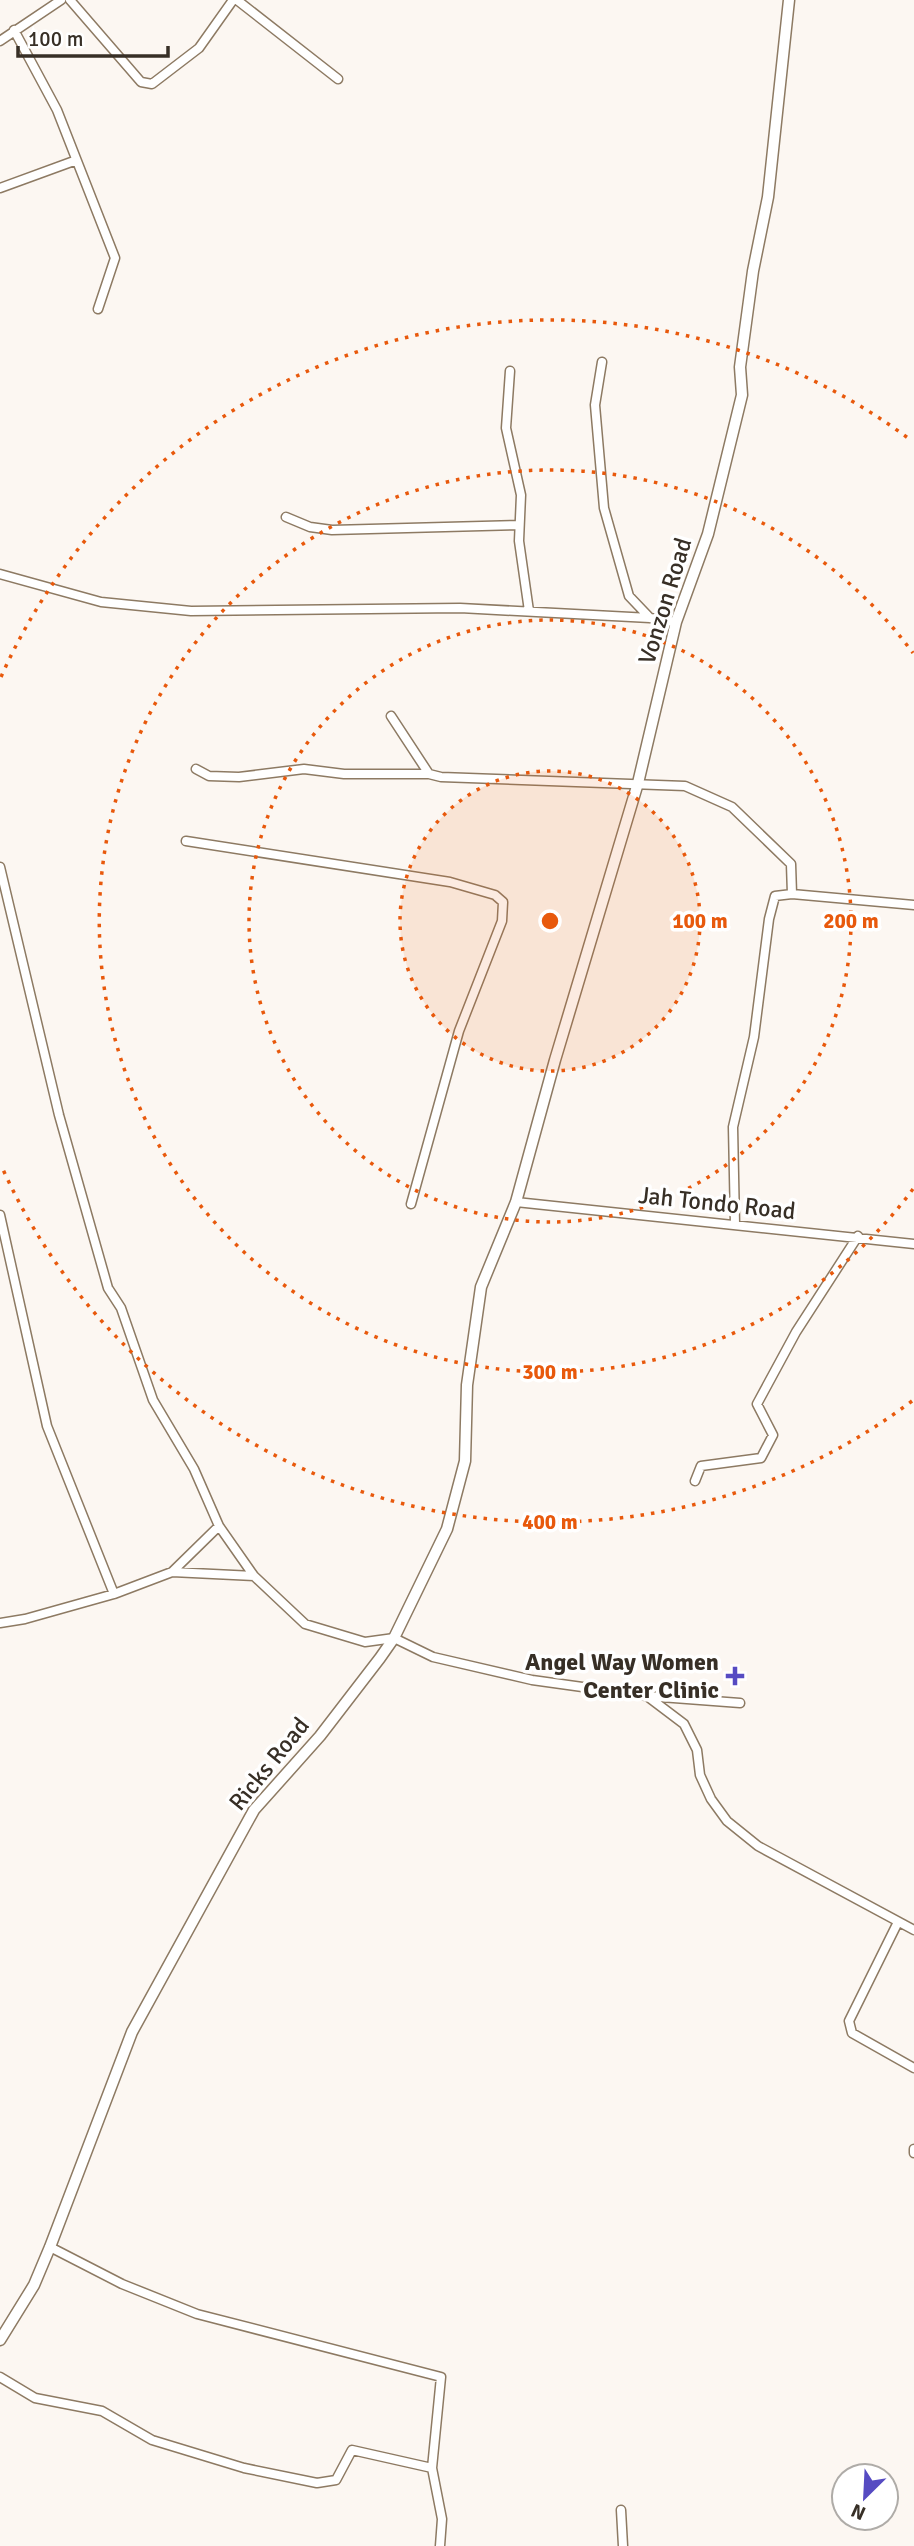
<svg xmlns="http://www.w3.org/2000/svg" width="914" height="2546" font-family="Signika,sans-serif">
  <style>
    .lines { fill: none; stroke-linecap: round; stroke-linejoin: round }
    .minor-casing { stroke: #8d7a63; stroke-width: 11 }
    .tertiary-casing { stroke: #8d7a63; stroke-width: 13 }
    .minor { stroke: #fff; stroke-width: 8 }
    .tertiary { stroke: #fff; stroke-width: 10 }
    .ring { fill: none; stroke: #e8590c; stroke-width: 3.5; stroke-dasharray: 3.5 7 }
    .poi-dot { fill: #564bc2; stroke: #fff; stroke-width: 2.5 }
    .labels { text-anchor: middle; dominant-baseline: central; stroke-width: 7; stroke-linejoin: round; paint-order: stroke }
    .street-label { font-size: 24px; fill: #372f26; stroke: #fff }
    .poi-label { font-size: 24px; font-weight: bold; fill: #372f26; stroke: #fff; text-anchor: end }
    .centre { fill: #e8590c; stroke: #fff; stroke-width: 3.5 }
    .ring-label { font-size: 21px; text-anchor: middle; font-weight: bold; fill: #e8590c; stroke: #fff; stroke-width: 7; stroke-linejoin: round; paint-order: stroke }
  </style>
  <rect width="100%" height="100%" fill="#fcf7f2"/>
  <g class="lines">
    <g class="minor-casing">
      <path id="minor" d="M70,0L141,82L152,84L199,48L233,0
        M237,0L338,79
        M14,30L57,110L115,258L98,309
        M0,41L61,0
        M0,188L74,161
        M602,362L595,405L604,508L629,596L650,618
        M510,371L506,428L521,495L519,541L529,611
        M286,517L310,527L332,530L518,525
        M0,574L101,602L191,611L460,608L650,618L676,622
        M391,716L429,774L441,777L685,786L732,807L791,864L792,894L775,896L769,919L754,1037L733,1127L735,1224
        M196,769L209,776L239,777L304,769L344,774H429
        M186,841L450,882L495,895L503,902L502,921L459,1031L411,1204
        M0,867L59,1115L108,1288L121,1308L153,1400L194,1469L219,1526L254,1576
        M792,894L914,905
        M516,1202L914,1244
        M0,1215L47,1426L114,1594
        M695,1481L701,1466L761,1458L773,1435L757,1404L796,1332L858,1236
        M172,1572L254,1576L305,1624L365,1642L394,1638L433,1657L532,1680L647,1696L740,1703
        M0,1623L25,1619L114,1594L172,1572L219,1526
        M647,1696L684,1724L697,1750L700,1775L711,1799L727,1821L758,1846L914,1930
        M898,1922L849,2021L852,2033L914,2068
        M914,2149V2153
        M50,2247L122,2284L197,2314L441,2377L432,2468
        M0,2377L35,2398L102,2411L152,2440L244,2468L317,2483L336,2480L352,2450L432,2468L442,2519L440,2546
        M621,2510L623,2546"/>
    </g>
    <g class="tertiary-casing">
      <path id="tertiary" d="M0,2340L34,2285L50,2247L132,2032L254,1810L320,1736L380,1658L394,1638L447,1529L465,1461L467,1385L481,1287L516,1202L555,1060L638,783L676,622L708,534L742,395L740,367L753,271L768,197L789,0"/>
    </g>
    <use href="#minor" class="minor"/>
    <use href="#tertiary" class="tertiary"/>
  </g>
  <circle cx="550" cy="921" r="150" fill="#e8590c" fill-opacity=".12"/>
  <g class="ring">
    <circle cx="550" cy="921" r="150"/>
    <circle cx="550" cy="921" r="301"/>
    <path d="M913 1189A451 451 0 1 1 913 653"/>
    <path d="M912 1401A601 601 0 0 1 1 1165M1 677A601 601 0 0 1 912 441"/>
  </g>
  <path class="poi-dot" d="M731.5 1665.5h7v7h7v7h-7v7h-7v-7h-7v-7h7z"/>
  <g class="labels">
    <g class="street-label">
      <text transform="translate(665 601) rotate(-73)">Vonzon Road</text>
      <text transform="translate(717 1203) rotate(6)">Jah Tondo Road</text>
      <text transform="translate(269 1764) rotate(-51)">Ricks Road</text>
    </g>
    <g class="poi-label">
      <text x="719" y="1662">Angel Way Women<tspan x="719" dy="28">Center Clinic</tspan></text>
    </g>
  </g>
  <circle cx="550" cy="921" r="10" class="centre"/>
  <g class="ring-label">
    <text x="700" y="928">100 m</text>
    <text x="851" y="928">200 m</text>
    <text x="550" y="1379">300 m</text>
    <text x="550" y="1529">400 m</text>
  </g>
  <g transform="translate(865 2497) rotate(204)"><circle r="33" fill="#ffffff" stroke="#afaca8" stroke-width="2"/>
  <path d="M0-5L12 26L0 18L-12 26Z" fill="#564bc2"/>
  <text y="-10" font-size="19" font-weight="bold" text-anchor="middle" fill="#372f26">N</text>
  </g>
  <path d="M18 46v10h150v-10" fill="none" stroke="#372f26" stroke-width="3.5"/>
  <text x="28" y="46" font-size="21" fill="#372f26" stroke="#ffffff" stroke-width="5" paint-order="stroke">100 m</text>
</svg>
